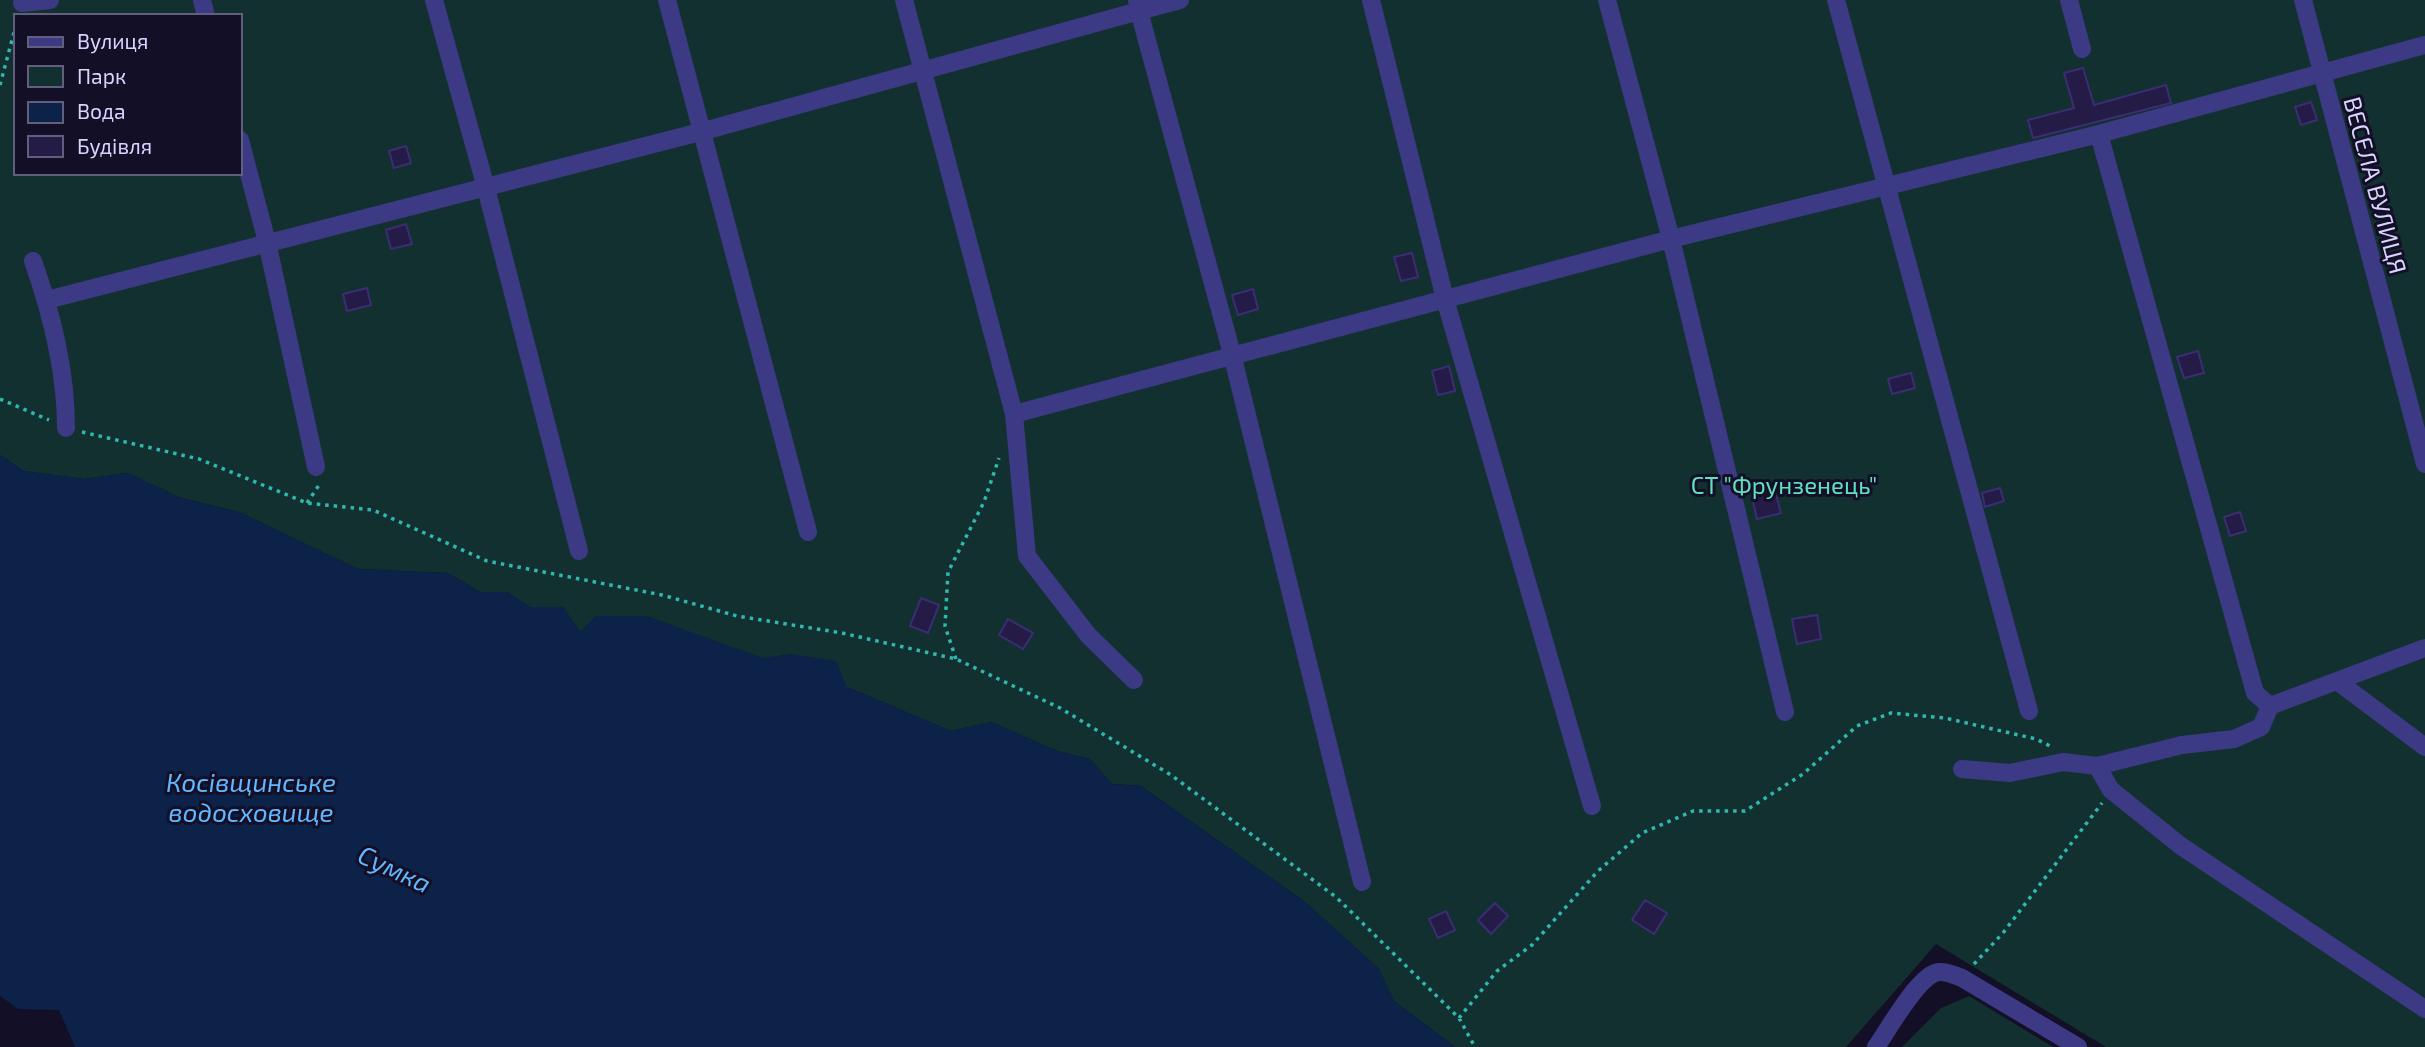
<svg xmlns="http://www.w3.org/2000/svg" width="2425" height="1047" font-family="'Exo 2',sans-serif">
  <style>
    .green { fill: #12302f; fill-rule: evenodd }
    .water { fill: #0c2248 }
    .building { fill: #241b47; stroke: #3b2d73; stroke-width: 2 }
    .lines { fill: none; stroke-linecap: round; stroke-linejoin: round }
    .path { stroke: #2fb8b0; stroke-width: 3.5; stroke-dasharray: 3.5 5; stroke-linecap: butt }
    .minor { stroke: #3d3a85; stroke-width: 18 }
    .labels { text-anchor: middle; dominant-baseline: central; stroke-width: 6; stroke-linejoin: round; paint-order: stroke }
    .street-label { font-size: 24px; fill: #d9d4ff; stroke: #130f26 }
    .park-label { font-size: 24px; fill: #5fe0c0; stroke: #130f26 }
    .water-label { font-size: 26px; font-style: italic; fill: #62b6ff; stroke: #130f26 }
  </style>
  <rect width="100%" height="100%" fill="#130f26"/>
  <path class="green" d="M0,0H2425V1047H2106L1936,944L1846,1047H1455L1394,1001L1378,968L1305,902L1141,786L1112,784L1090,759L1057,751L991,722L951,731L847,687L791,654L763,659L646,616L580,632L563,607H530L507,592H480L448,573L358,569L239,512L178,497L128,473L84,479L24,471L0,455ZM16,16H240V173H16Z
    M1969,996L2053,1047H1902L1941,1008Z"/>
  <path class="water" d="M0,455L24,471L84,479L128,473L178,497L239,512L358,569L448,573L480,592H507L530,607H563L580,632L596,616H646L763,658L791,654L836,661L847,687L951,731L991,722L1057,751L1090,759L1112,784L1141,786L1305,902L1378,968L1394,1001L1455,1047H75L59,1010L18,1009L0,996Z"/>
  <path class="building" d="M2083,68L2094,105L2166,85L2171,103L2033,138L2028,120L2074,108L2064,73Z
    M2311,102L2317,120L2301,125L2295,107Z
    M406,146L411,163L394,168L389,151Z
    M406,224L412,244L391,249L386,230Z
    M1412,253L1418,277L1401,281L1394,257Z
    M367,288L371,305L347,311L343,294Z
    M1253,289L1258,309L1238,315L1232,295Z
    M2198,351L2204,373L2184,378L2177,357Z
    M1449,366L1455,391L1438,395L1432,371Z
    M1911,373L1915,388L1892,394L1888,379Z
    M1774,487L1781,513L1757,519L1751,493Z
    M2000,488L2004,501L1985,507L1982,493Z
    M2240,512L2246,531L2230,536L2224,517Z
    M921,598L939,605L928,633L910,626Z
    M1817,615L1821,639L1797,644L1792,619Z
    M1008,619L1033,633L1023,649L999,635Z
    M1645,900L1667,913L1654,934L1632,920Z
    M1495,903L1508,916L1491,934L1478,920Z
    M1446,911L1455,930L1438,938L1429,919Z"/>
  <g class="lines">
    <path class="path" d="M0,85L16,25
      M0,399L49,420
      M82,432L199,459L307,503L373,510L487,561L662,595L737,616L842,633L956,659L1060,708L1171,775L1336,897L1459,1018L1475,1047
      M307,503L321,482
      M956,659L945,626L948,572L984,502L999,458
      M1974,964L2003,933L2102,803
      M1459,1018L1497,971L1532,945L1598,871L1642,833L1693,811H1745L1803,774L1857,726L1891,713L1945,718L2036,739L2052,747"/>
    <path class="minor" d="M202,0L206,16
      M434,0L486,188L579,551
      M667,0L808,532
      M904,0L1014,414L1027,556L1088,635L1134,680
      M1180,0L1139,11L1232,354L1362,882
      M1371,0L1445,299L1592,806
      M1607,0L1671,239L1785,712
      M1836,0L2029,711
      M2069,0L2082,49
      M2303,0L2425,464
      M22,3L50,0
      M2099,134L2425,45
      M240,140L267,242L316,467
      M33,261C52,315 66,370 66,428
      M47,300L704,131L1139,11L1137,0
      M1014,414L1671,239L2099,134L2255,693L2270,706L2425,648
      M2337,681L2425,747
      M2097,766L2182,745L2234,739L2261,727L2270,706
      M1962,769L2010,773L2063,762L2097,766L2111,790L2181,846L2425,1009
      M1876,1047C1888,1030 1916,980 1935,973C1943,970 1954,975 1962,978L2078,1047"/>
  </g>
  <g class="labels">
    <g class="street-label">
      <text transform="translate(2376 185) rotate(75)">ВЕСЕЛА ВУЛИЦЯ</text>
    </g>
    <g class="park-label">
      <text x="1784" y="484">СТ "Фрунзенець"</text>
    </g>
    <g class="water-label">
      <text x="251" y="781">Косівщинське<tspan x="251" dy="30">водосховище</tspan></text>
      <text transform="translate(395 868) rotate(25)">Сумка</text>
    </g>
  </g>
  <rect x="14" y="14" width="228" height="161" fill="#130f26" stroke="#625e7d" stroke-width="2"/>
  <rect x="28" y="37" width="35" height="10" fill="#3d3a85" stroke="#625e7d" stroke-width="2"/>
  <text x="77" y="49" font-size="21" fill="#d9d4ff">Вулиця</text>
  <rect x="28" y="66" width="35" height="21" fill="#12302f" stroke="#625e7d" stroke-width="2"/>
  <text x="77" y="84" font-size="21" fill="#d9d4ff">Парк</text>
  <rect x="28" y="102" width="35" height="21" fill="#0c2248" stroke="#625e7d" stroke-width="2"/>
  <text x="77" y="119" font-size="21" fill="#d9d4ff">Вода</text>
  <rect x="28" y="136" width="35" height="21" fill="#241b47" stroke="#625e7d" stroke-width="2"/>
  <text x="77" y="154" font-size="21" fill="#d9d4ff">Будівля</text>
</svg>
